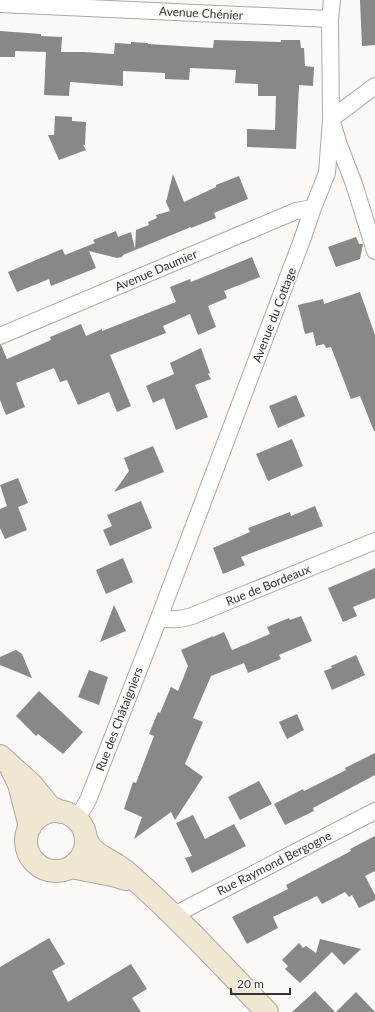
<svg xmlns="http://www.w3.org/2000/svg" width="375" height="1012" font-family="Lato,sans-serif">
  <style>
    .building { fill: #8a8784 }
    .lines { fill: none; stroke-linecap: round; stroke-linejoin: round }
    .street-casing { stroke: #aba8a5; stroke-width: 18 }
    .secondary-casing { stroke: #aba8a5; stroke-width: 24 }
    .street { stroke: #fff; stroke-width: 16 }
    .secondary { stroke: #f0e7d2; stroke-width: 22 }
    .labels { text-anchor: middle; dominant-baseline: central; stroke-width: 3; stroke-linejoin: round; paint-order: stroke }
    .street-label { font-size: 12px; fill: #353332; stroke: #fbf8f5 }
  </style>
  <rect width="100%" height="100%" fill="#fbf8f5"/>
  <path class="building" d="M360,0H375V45L362,46Z
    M0,31L41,34V36L62,37L61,52H84L114,54L115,43L131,44V42L148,43V44L213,48L214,40L281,42V40H300L301,48H304L305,66L314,67L313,86L299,85L296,149L247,147V129L275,130L276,96H258V84L235,83L236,70L190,68L189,80L165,79V73L123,71V86L70,82L69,96L44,95L46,52L15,51V57H0Z
    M55,116L72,117V121L86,122L85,145H83L86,150L59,160L48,135H54Z
    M173,174L184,202L216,187V185L239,176L248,199L214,213L216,218L191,228V227L123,255L122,257L117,258L89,251L96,268L51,286L49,279L17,292L8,272L62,249L65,255L95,243L93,240L116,231L118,237L131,232L135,249L136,230L149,225L148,222L157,218L156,215L170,211L166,202Z
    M356,237L359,244H363L360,259L336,267L328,247Z
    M252,257L260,277L224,291L227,298L208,306L216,327L198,335L190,314L163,326L166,333L110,355L131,406L117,412L109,392L78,405L67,380L60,382L54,368L16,383L25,407L6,415L0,400V345H1L7,359L51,340L50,337L81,324L86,336L102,329V331L176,302L170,287L190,279L191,282Z
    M360,292L375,335V431H374L360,396L351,399L331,347L326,348L324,344L316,346L313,332L305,334L298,305L323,299L324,304Z
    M201,348L210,373L208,374L211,379L195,385L208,417L176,430L164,398L153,403L146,386L174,374L170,363Z
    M296,395L305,416L278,428L269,406Z
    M292,439L303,466L268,481L256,454Z
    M153,446L164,472L114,492L129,471L124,458Z
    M18,478L28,503L18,507L27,530L5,539L0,528V509L7,506L0,485Z
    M141,501L152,528L110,546L103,530L112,526L107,515Z
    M315,506L323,526L241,557L245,565L223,574L213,548L250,532L248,528L290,512L291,516Z
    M123,558L133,582L106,594L96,570Z
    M375,568V598L353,607L357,616L343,622L328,588Z
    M114,605L126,631L100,642Z
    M301,616L312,641L279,655L281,659L248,673L244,663L211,676L193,718L203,722L185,764L203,777L175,820L171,812L134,839L142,817L124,809L133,782L136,783L154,736L149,734L158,712L160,713L171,687L178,691L188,666L181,650L213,636V637L224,632L232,650L270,634L267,627L289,618L290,620Z
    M16,650L22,654L32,678L0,665V657Z
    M356,655L365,675L332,690L324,671L332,668L331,666Z
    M89,670L108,677L99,705L78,697Z
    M39,691L83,732L63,754L38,734L36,736L16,716Z
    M297,714L304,730L287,739L279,722Z
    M375,753V775L313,808L314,811L285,825L274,804L303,789L304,791L346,770L345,768Z
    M259,781L272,804L240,820L228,797Z
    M193,815L205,839L234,824L246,846L192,873L185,858L192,856L176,823Z
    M375,836V871L365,876L375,895V900L359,908L352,895L349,897L345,892L322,904L317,896L273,917L278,928L247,944L232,917L288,889L286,885L351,851L350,849Z
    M49,938L65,964L52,971L68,1002L131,964L147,989L132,998L141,1012H0V967Z
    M320,939L361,949L344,965L332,952L300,983L285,969L288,966L282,960L299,943L303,948L306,946L316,953Z
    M315,991L335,1012H292Z
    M356,992L375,1012H336Z"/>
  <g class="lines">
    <g class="street-casing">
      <path id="street" d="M0,4L330,19
        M375,86L331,119L339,145L354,184L375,251
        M0,336L296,211L313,208
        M159,618C172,620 179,620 192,616L375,541
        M75,819L83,809L88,800L159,618L302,240L313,208L327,173L331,119L330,19L332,0
        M174,915L375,811"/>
    </g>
    <g class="secondary-casing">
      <path id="secondary" d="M0,756L32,785L50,807L61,812
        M12,770L19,784L30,827
        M26 841a30 30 0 1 1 60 0a30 30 0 1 1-60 0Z
        M86,839C91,853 106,858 118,866C123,869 128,873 132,877C180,919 223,966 267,1012
        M71,867L112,875L126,879"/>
    </g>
    <use href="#street" class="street"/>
    <use href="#secondary" class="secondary"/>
  </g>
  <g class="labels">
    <g class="street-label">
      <text transform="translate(201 13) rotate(3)">Avenue Chénier</text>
      <text transform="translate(156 270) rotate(-23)">Avenue Daumier</text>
      <text transform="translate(274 315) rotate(-69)">Avenue du Cottage</text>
      <text transform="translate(268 585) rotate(-22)">Rue de Bordeaux</text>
      <text transform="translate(119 719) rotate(-69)">Rue des Châtaigniers</text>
      <text transform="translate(274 863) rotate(-27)">Rue Raymond Bergogne</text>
    </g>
  </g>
  <path d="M231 988v6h59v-6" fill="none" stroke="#353332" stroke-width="2"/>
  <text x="237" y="988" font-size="12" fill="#353332" stroke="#fbf8f5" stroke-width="3" paint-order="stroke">20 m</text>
</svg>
